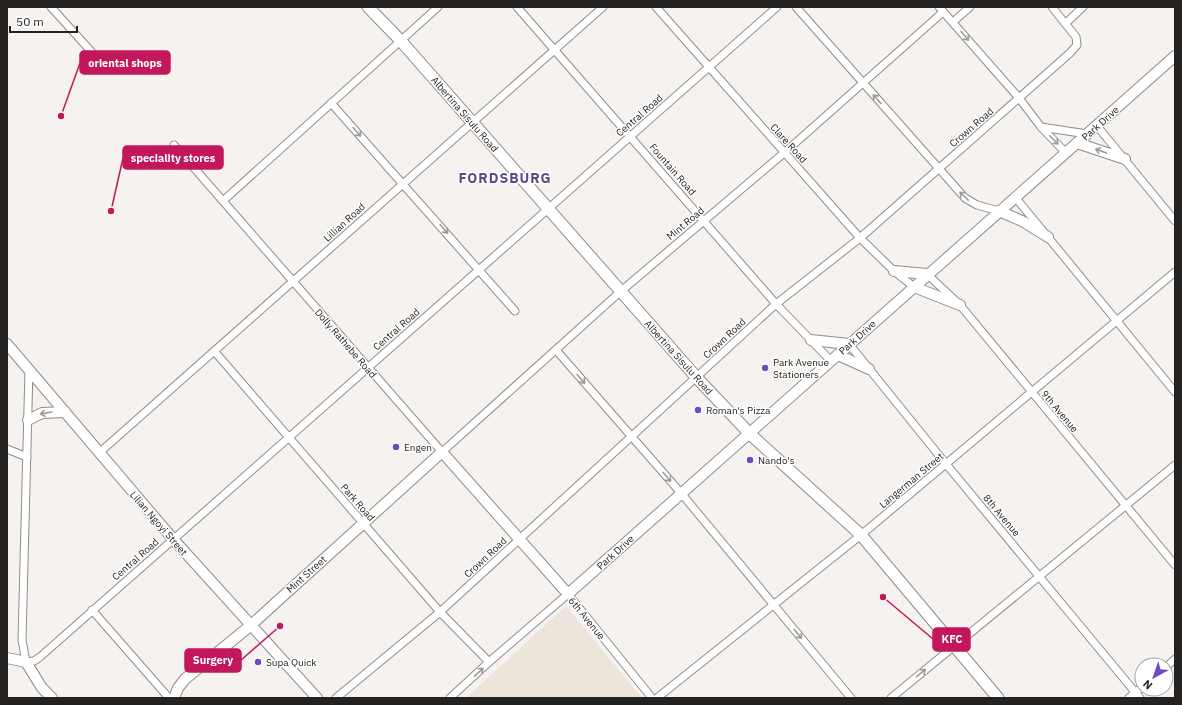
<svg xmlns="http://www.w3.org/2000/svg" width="1182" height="705" viewBox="0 0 1182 705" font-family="'IBM Plex Sans',sans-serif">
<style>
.built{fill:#ede4dc}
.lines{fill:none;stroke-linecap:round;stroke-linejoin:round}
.street-casing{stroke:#908d8a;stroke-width:9}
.secondary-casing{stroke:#908d8a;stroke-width:12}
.primary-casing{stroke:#908d8a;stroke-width:13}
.street{stroke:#fff;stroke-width:7}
.secondary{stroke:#fff;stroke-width:10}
.primary{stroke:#fff;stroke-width:11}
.oneway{stroke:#9c9c9b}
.poi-dot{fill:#7348c0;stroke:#fff;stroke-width:1.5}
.labels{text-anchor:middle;stroke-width:3;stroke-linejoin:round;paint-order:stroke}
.street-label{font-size:10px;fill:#232221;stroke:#fff}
.poi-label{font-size:10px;fill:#232221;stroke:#fff;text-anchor:start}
.district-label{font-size:14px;font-weight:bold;letter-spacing:1px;fill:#5d4b89;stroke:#fff}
.leader{fill:none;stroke:#c2185b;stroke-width:1.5}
.callout-dot{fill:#c2185b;stroke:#fff;stroke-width:1.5}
.callout{fill:#c2185b;stroke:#c2185b;stroke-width:1.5}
.callout-label{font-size:11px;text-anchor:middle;font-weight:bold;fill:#fff}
</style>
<rect width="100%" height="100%" fill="#f5f2ef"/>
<!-- built -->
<path class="built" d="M566,606L642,698H466Z"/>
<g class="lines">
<!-- street casing -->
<g class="street-casing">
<g id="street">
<path d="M51,7L97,58"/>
<path d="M517,7L776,304L831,361"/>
<path d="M656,7L860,238L894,271L914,287"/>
<path d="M796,7L965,198L977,205L999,211"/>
<path d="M939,7L1019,98L1041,127L1066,153"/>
<path d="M953,22L970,7"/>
<path d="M1066,23L1083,7"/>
<path d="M331,103L515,311"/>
<path d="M1097,126L1175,221"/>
<path d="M1041,127L1087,134"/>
<path d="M174,145L442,452L620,292L784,153L943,12"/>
<path d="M1015,197L1175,392"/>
<path d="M224,200L438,7"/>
<path d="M927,274L960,305L1175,565"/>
<path d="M849,344L946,464L1140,698"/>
<path d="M556,350L681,493L851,698"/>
<path d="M215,352L440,612L489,662"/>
<path d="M29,369L22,640L26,662L34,661L40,657L777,7"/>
<path d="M7,449L27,457"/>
<path d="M99,453L603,7"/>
<path d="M92,610L169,698"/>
<path d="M1166,667L1175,659"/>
<path d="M336,698L440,612L776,304L860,238L1070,53L1077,45L1076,37L1052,7"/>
<path d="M450,698L489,662L568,594L652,698"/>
<path d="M657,698L861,535L1175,272"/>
<path d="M891,698L1175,465"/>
<path d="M1129,698L1142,687"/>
</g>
</g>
<!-- secondary casing -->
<g class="secondary-casing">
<g id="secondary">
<path d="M1077,143L1125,159"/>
<path d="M999,211L1022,221L1048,237"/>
<path d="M894,271L927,274"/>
<path d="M914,287L960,305"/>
<path d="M811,340L849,344"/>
<path d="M7,344L173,539L317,698"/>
<path d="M838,355L869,369"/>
<path d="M28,420L42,413L65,412"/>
<path d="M7,658L26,662L42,688L52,698"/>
<path d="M174,698L178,688L185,679L250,626L442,452L568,594L1175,56"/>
</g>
</g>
<!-- primary casing -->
<g class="primary-casing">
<path id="primary" d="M368,7L400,40L697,378L750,434L861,535L998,698"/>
</g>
<!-- street -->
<use href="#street" class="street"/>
<!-- secondary -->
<use href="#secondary" class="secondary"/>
<!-- primary -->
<use href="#primary" class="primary"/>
</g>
<!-- one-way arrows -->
<defs><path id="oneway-shaft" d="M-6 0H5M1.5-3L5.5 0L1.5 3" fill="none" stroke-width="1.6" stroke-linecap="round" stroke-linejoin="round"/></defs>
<g class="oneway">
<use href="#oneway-shaft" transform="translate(965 36) rotate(49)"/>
<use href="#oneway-shaft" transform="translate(877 99) rotate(-132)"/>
<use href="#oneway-shaft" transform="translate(357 132) rotate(48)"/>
<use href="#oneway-shaft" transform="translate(1054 140) rotate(45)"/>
<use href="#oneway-shaft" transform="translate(1101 151) rotate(-161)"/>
<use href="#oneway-shaft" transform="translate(964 196) rotate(-136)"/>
<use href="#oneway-shaft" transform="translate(444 229) rotate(49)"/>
<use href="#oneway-shaft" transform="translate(581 379) rotate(49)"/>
<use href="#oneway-shaft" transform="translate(46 413) rotate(170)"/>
<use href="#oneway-shaft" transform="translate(667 477) rotate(49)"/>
<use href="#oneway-shaft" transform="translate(798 634) rotate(51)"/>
<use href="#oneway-shaft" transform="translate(479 672) rotate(-43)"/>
<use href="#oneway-shaft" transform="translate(921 673) rotate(-39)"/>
</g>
<!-- markers -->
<g class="poi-dot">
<circle cx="765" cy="368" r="4"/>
<circle cx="698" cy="410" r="4"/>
<circle cx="396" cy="447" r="4"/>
<circle cx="750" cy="460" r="4"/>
<circle cx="258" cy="662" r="4"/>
</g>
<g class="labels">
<!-- street labels -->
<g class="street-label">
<text transform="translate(465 114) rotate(49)" y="4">Albertina Sisulu Road</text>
<text transform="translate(639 115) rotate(-41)" y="4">Central Road</text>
<text transform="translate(1100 123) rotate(-42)" y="4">Park Drive</text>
<text transform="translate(971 127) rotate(-41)" y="4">Crown Road</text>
<text transform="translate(789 143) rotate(48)" y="4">Clare Road</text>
<text transform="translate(673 169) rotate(49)" y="4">Fountain Road</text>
<text transform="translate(344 222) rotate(-42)" y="4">Lillian Road</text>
<text transform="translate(685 223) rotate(-40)" y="4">Mint Road</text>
<text transform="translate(396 329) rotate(-41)" y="4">Central Road</text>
<text transform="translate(857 337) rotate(-42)" y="4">Park Drive</text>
<text transform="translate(724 338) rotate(-43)" y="4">Crown Road</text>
<text transform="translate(346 343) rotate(49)" y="4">Dolly Rathebe Road</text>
<text transform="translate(679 357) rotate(48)" y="4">Albertina Sisulu Road</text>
<text transform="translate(1060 411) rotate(50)" y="4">9th Avenue</text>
<text transform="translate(911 480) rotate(-40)" y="4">Langerman Street</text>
<text transform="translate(358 502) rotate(49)" y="4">Park Road</text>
<text transform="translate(1002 515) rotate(50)" y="4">8th Avenue</text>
<text transform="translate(159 523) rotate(49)" y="4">Lilian Ngoyi Street</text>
<text transform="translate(615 552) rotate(-42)" y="4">Park Drive</text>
<text transform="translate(485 557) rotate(-43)" y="4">Crown Road</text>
<text transform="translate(135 559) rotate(-41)" y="4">Central Road</text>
<text transform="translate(306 574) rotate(-42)" y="4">Mint Street</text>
<text transform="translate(587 618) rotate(51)" y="4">6th Avenue</text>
</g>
<!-- poi labels -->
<g class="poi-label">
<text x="773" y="366">Park Avenue<tspan x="773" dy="12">Stationers</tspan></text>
<text x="706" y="414">Roman's Pizza</text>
<text x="404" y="451">Engen</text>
<text x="758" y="464">Nando's</text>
<text x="266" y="666">Supa Quick</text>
</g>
<!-- district labels -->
<g class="district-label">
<text x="505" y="183">FORDSBURG</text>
</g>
</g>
<!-- callouts -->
<path class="leader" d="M61 116L80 63M111 211L123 158M883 597L933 639M280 626L241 660"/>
<g class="callout-dot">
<circle cx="61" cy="116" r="4"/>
<circle cx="111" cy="211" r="4"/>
<circle cx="883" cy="597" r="4"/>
<circle cx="280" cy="626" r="4"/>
</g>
<g class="callout">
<rect x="80" y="51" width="90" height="23" rx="4"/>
<rect x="123" y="146" width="100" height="23" rx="4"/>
<rect x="933" y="628" width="37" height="23" rx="4"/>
<rect x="185" y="649" width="56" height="23" rx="4"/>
</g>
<g class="callout-label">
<text x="125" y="67">oriental shops</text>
<text x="173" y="162">speciality stores</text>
<text x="952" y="643">KFC</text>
<text x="213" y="664">Surgery</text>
</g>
<!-- border -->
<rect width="1182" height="705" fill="none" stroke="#232221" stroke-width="16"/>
<!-- north arrow -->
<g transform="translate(1154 677) rotate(220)"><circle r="19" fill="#ffffff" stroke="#a7a7a6"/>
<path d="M0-3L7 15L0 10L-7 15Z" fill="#7348c0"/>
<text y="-6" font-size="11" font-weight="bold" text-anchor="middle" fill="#232221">N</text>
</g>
<!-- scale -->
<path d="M10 26v6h67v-6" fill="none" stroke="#232221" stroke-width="2"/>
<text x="16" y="26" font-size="12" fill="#232221" stroke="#ffffff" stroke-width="3" paint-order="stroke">50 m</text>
</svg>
